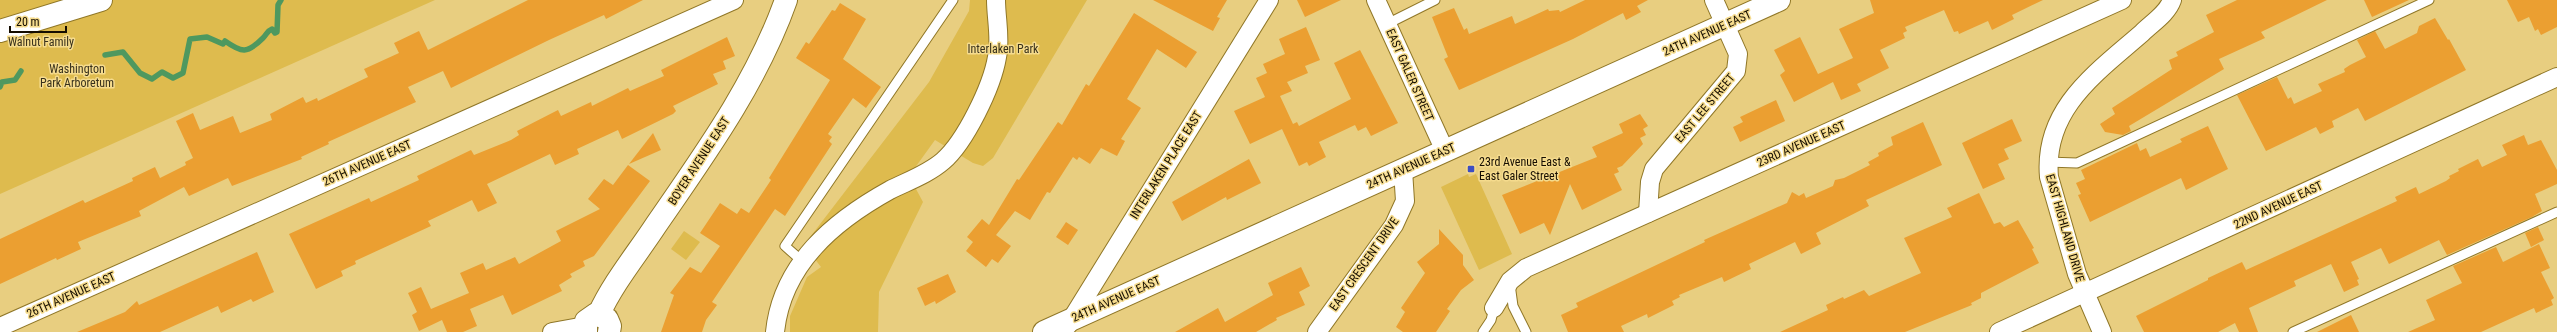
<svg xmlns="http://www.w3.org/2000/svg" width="2557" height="332" viewBox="0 0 2557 332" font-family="'Roboto Condensed',sans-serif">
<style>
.green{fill:#debb4e}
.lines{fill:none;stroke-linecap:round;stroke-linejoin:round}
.stream{stroke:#4e985f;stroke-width:5.5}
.building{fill:#eb9f31}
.lane-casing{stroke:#907727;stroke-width:11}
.street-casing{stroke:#907727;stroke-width:20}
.secondary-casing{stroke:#907727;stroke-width:24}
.primary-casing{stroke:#907727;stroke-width:24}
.lane{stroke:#fff;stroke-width:9}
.street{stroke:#fff;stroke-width:18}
.secondary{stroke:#fff;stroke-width:22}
.primary{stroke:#fff;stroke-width:22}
.poi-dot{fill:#3d4ec1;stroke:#f5db8d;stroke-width:1.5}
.labels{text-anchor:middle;stroke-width:3;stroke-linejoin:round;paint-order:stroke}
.street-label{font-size:12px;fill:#150d00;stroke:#f5db8d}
.park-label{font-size:12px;fill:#37301b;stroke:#f5db8d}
.poi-label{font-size:12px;fill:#150d00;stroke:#f5db8d;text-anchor:start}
</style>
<rect width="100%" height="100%" fill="#e8ce80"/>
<!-- green -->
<g class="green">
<path d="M0,0H435L0,194Z"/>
<path d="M970,0H1087L993,158L983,166L973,163L935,140L909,176L923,202L879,292L878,332H790V316L807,277L821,267L804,245L929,82L969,11Z"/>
<path d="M1468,174L1469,177L1476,174L1512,254L1479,270L1441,187Z"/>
<path d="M684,231L700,242L686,260L671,249Z"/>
</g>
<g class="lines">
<!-- stream -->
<g class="stream">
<path d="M105,55L123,52L140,73L152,79L162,72L173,78L183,73L190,39L207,37L223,44L225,41C242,53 247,54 263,38C267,34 267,31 272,29L275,33L277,32L278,5L281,0"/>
<path d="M0,87L2,82L15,80L21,71"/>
</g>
</g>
<!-- building -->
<g class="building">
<path d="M528,0H643L606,19L604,15L549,40L451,88L443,71L408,87L416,102L328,142L329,144L301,157L302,159L232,186L228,178L189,196L184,187L139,211L141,216L78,242L81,249L57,260L56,258L0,284V239L83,200L85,203L133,181L132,178L155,167L160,178L186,165L185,162L193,158L176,121L193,113L200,130L233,116L240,133L272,120L270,114L303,97L306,103L317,98L318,101L368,77L364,69L399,53L394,43L419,31L428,50Z"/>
<path d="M1153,0H1227L1217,17L1220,18L1213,31Z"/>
<path d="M1297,0H1341L1305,17Z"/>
<path d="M1585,0H1648L1637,6L1641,12L1626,20L1623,13L1573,39L1459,90L1444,59L1448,57L1432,17L1454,8L1464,30L1467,28L1469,34L1512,16L1515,24L1548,9L1549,11L1559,10L1560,12Z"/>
<path d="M1870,0H2043L2012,15L2014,19L1992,30L1988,21L1959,34L1958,31L1954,32L1944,10L1905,27L1907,31L1903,33L1905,38L1880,50L1889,68L1857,84L1861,91L1841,100L1833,82L1794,102L1780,75L1785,71L1774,50L1800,37L1818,74L1853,58L1839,29L1874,13Z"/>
<path d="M2237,0H2327L2261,32L2265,38L2219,59L2224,69L2129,126L2131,131L2123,135L2105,132L2100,124L2115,114L2112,108L2172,69L2169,60L2178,56L2176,52L2214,32L2206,15Z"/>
<path d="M2364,0H2409L2372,17Z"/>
<path d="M2507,0H2557V27L2541,35L2538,29L2535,31L2529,17L2518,22Z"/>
<path d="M840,3L866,19L843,59L881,87L866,108L853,98L828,134L832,137L829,141L832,144L785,216L775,209L712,302L717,305L706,320L702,332H661L674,295L670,293L690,267L701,273L720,246L700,233L720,203L737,214L741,208L749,213L771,180L769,178L830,80L796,58L806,42L809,44L832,10L835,11Z"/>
<path d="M1134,13L1197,52L1186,68L1157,49L1127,99L1141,108L1121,139L1125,141L1117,156L1101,148L1090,164L1079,157L1077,160L1073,157L1050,193L1047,192L1030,220L1015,211L996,235L1011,246L998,263L992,259L986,267L966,251L973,242L967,237L982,219L989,225L1017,179L1019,180L1058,122L1062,125L1086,84L1089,86Z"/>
<path d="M2435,18L2448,40L2449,39L2466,70L2365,121L2358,108L2332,121L2334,127L2320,134L2316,127L2266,151L2237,95L2277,77L2288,99L2291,97L2294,104L2322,91L2318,84L2345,72L2344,69L2350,65L2366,57L2357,40L2375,31L2385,49L2417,33L2419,26Z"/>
<path d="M1306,27L1320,60L1305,66L1308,73L1287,82L1292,91L1280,96L1293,124L1297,122L1299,126L1351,99L1334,63L1360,50L1398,123L1371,136L1366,127L1358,131L1355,125L1319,142L1326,157L1309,166L1307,162L1299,166L1282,129L1250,144L1234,111L1265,97L1256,78L1267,73L1263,64L1285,54L1279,39Z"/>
<path d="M727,37L735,56L723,61L726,69L713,74L718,84L673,106L676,111L673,114L622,139L618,130L577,149L579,154L555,165L550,154L487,184L497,203L478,212L472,200L466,203L428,221L431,226L355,261L356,264L341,271L343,276L316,289L289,234L369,198L371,202L419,180L417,176L471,150L474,155L511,140L519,135L517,131L558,110L561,116L591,102L592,106L628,88L630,91L664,76L661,70Z"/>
<path d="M1776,100L1785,121L1740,142L1733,127L1743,122L1740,117Z"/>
<path d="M1640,114L1648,126L1643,129L1646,135L1640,138L1643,144L1622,166L1617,168L1619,172L1614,174L1622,190L1582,210L1570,184L1550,235L1544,223L1520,234L1502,195L1597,157L1592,147L1623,133L1619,124Z"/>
<path d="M2012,119L2022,141L2004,149L2009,159L1998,164L2005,179L1983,189L1962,143Z"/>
<path d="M1923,122L1942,165L1866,200L1869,206L1816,233L1821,244L1801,254L1795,242L1749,264L1751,269L1724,282L1722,277L1679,295L1680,297L1672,301L1674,305L1648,318L1647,314L1621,326L1624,332H1568L1561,315L1578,307L1576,303L1705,242L1704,240L1787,203L1792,192L1799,196L1804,193L1806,198L1833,186L1835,180L1844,178L1870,165L1868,162L1879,156L1878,153L1893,145L1891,137Z"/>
<path d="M2208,126L2228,169L2186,190L2181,178L2090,222L2078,195L2081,194L2076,183L2085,179L2081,170L2137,143L2140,151L2146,148L2150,157L2182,142L2180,139Z"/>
<path d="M653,133L661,150L629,164Z"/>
<path d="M2524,135L2528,145L2541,140L2557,170V184L2535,194L2542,211L2532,217L2447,255L2439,240L2389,264L2381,248L2351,262L2359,279L2357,280L2359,285L2344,292L2331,264L2294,281L2296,286L2249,308L2258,332H2239L2235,323L2218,332H2144L2136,316L2208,280V278L2242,262L2246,270L2397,201L2395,197L2416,187L2419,194L2446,181L2450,178L2449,176L2459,171L2458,169L2478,159L2482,167L2507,155L2502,145Z"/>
<path d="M1249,159L1261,183L1227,200L1226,197L1182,221L1172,202Z"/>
<path d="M628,165L650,181L594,256L583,261L585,266L570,274L572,277L559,285L562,291L512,315L503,295L470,309L477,326L463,332H447L442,320L419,331L412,315L417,312L408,293L421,287L431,309L469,293L460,273L483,263L486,270L515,257L519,264L561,241L556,231L600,209L588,199L604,179L613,185Z"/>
<path d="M1979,193L1994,224L2000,222L2004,227L2018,220L2034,248L2032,249L2039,263L1981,293V298L1971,303L1972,305L1905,332H1780L1828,310L1826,305L1843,297L1844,299L1864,290L1869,296L1921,273L1904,238L1952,217L1947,208Z"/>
<path d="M1066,222L1078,230L1068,245L1056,237Z"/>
<path d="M2538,227L2544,240L2531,247L2525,233Z"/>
<path d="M1439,229L1463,255V265L1474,280L1461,290L1447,309L1450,311L1436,332H1403L1396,327L1405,312L1401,308L1425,273L1417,262L1439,244Z"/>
<path d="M2539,244L2550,268L2541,272L2554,298L2551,300L2553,305L2536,313L2534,308L2481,332H2408L2435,320L2426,300L2462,283L2453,266L2496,247L2503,262Z"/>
<path d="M257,252L274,292L253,302L251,299L221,313L218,306L160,332H77L125,312L137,301L139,305Z"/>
<path d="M1301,267L1310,286L1299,292L1305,305L1276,318L1277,320L1256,332H1175L1218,308L1225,322L1273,295L1268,283Z"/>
<path d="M948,274L956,292L936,304L935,301L925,306L917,288Z"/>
<path d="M2351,315L2359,332H2317Z"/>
</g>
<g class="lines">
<!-- lane casing -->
<g class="lane-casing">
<g id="lane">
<path d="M1387,24L1435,0"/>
<path d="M2047,162L2077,163L2429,0"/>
<path d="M802,261L785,246L953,0"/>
<path d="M1510,284L1513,306L1526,332"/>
<path d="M1483,332L1491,320L1494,308"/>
<path d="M2293,332L2557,212"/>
</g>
</g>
<!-- street casing -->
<g class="street-casing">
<g id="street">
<path d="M1376,0L1445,151"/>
<path d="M1648,213L1650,182L1654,169L1736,71L1738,54L1714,0"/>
<path d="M1494,308L1510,281L1526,268L2122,0"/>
<path d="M1068,325L1269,0"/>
<path d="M0,327L734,0"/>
<path d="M552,332L585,326"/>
<path d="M775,332C782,264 834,221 890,190C908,181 928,174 943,161C965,142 992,87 997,57C1001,39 996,18 996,0"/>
<path d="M1317,332L1394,225L1405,201L1403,170"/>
<path d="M1999,332L2557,77"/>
<path d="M2102,332L2077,274L2049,177C2043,109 2096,73 2142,33C2152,23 2167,14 2172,0"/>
</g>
</g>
<!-- secondary casing -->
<g class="secondary-casing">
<g id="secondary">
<path d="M0,31L101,0"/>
<path d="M599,314C613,283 637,254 656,225C705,154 757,82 786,0"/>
<path d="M586,332V321L596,314L607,319L610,326L609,332"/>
</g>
</g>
<!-- primary casing -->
<g class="primary-casing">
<path id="primary" d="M1044,332L1779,0"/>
</g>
<!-- lane -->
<use href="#lane" class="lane"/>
<!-- street -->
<use href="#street" class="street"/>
<!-- secondary -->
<use href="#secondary" class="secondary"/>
<!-- primary -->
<use href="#primary" class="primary"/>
</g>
<!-- markers -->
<rect class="poi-dot" x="1467" y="165" width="8" height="8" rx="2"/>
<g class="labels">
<!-- street labels -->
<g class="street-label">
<text transform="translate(1707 33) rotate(-24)" y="4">24TH AVENUE EAST</text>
<text transform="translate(1410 75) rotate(66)" y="4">EAST GALER STREET</text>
<text transform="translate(1705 108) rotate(-50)" y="4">EAST LEE STREET</text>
<text transform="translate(1801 144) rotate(-24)" y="4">23RD AVENUE EAST</text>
<text transform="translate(699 161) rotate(-57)" y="4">BOYER AVENUE EAST</text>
<text transform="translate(367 163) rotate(-24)" y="4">26TH AVENUE EAST</text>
<text transform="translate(1166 165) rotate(-58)" y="4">INTERLAKEN PLACE EAST</text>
<text transform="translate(1411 166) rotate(-24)" y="4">24TH AVENUE EAST</text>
<text transform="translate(2278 205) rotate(-25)" y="4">22ND AVENUE EAST</text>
<text transform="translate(2065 228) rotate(74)" y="4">EAST HIGHLAND DRIVE</text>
<text transform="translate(1364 264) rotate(-55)" y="4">EAST CRESCENT DRIVE</text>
<text transform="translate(71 295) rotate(-24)" y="4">26TH AVENUE EAST</text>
<text transform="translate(1116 299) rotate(-24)" y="4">24TH AVENUE EAST</text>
</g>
<!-- park labels -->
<g class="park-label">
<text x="41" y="46">Walnut Family</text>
<text x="1003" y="53">Interlaken Park</text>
<text x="77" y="73">Washington<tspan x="77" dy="14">Park Arboretum</tspan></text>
</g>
<!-- poi labels -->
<g class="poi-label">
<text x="1479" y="166">23rd Avenue East &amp;<tspan x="1479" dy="14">East Galer Street</tspan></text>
</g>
</g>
<!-- scale -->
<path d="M10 26v6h56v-6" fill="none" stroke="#150d00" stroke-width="2"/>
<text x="16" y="26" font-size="12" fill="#150d00" stroke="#f5db8d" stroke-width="3" paint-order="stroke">20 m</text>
</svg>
